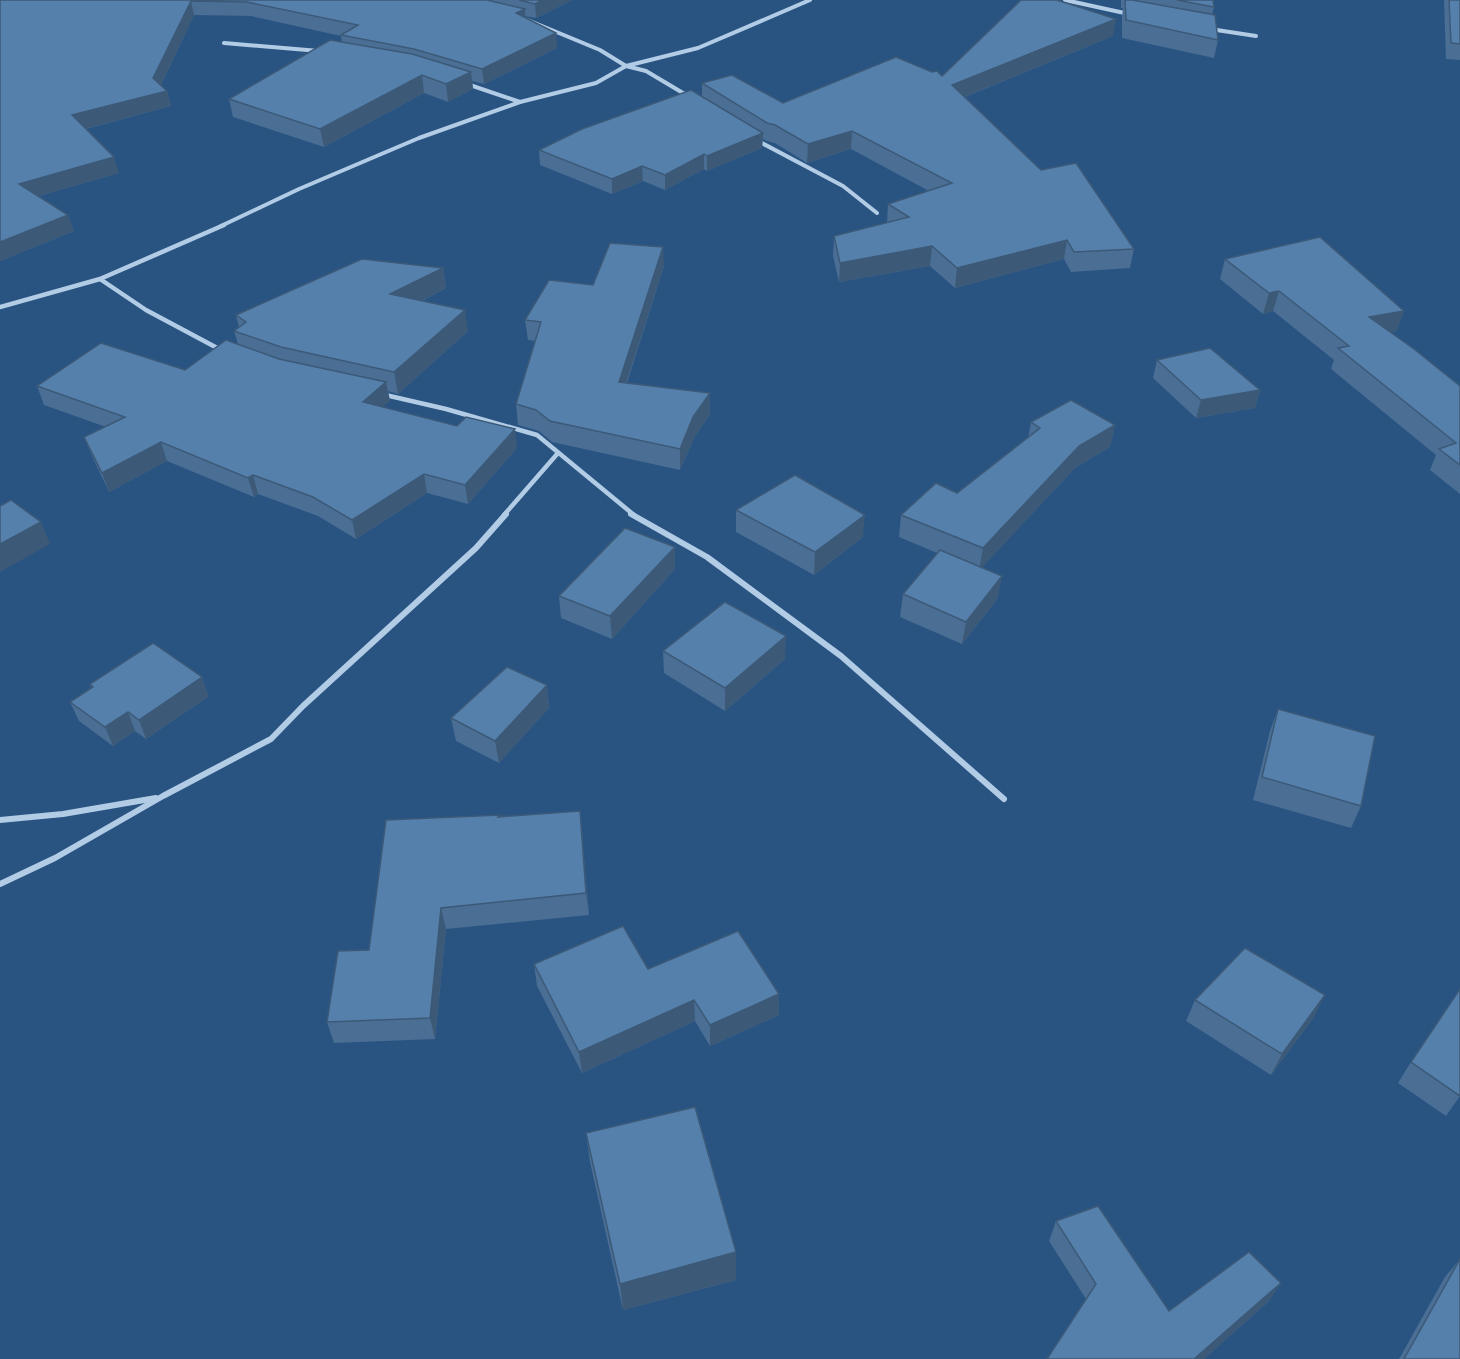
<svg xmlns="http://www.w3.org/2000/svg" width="1460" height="1359" viewBox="0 0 1460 1359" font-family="'Sofia Sans Condensed',sans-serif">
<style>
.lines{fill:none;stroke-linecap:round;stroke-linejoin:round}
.minor-far2{stroke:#b2cce6;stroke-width:4}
.minor-far1{stroke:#b2cce6;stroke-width:4.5}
.minor{stroke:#b2cce6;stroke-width:6}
.wall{fill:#4a6e94}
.shaded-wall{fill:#3c5a78}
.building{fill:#5680ac;stroke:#3c5a78;stroke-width:1.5}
</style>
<rect width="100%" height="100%" fill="#295482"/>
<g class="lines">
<!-- minor-far2 -->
<g class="minor-far2">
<path d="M1065,0L1129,14"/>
<path d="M525,19L600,50L626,66L646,71L688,96"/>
<path d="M1210,29L1256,36"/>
<path d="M224,43L319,51"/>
<path d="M467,84L520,102"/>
<path d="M758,141L843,186L877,213"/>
<path d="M221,226L299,189L419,138L520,102L596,83L626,66L698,48L810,0"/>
</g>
<!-- minor-far1 -->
<g class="minor-far1">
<path d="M100,279L146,310L221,350"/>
<path d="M0,307L100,279L224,225"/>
<path d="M381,394L446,409L537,435L634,515"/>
<path d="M504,515L558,453"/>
</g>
<!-- minor -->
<g class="minor">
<path d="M631,514L707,557L841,656L1004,799"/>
<path d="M0,820L63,814L156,798"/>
<path d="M0,884L55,858L163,796L271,739L303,706L476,548L506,514"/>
</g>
</g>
<!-- wall -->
<g class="wall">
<path d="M0,0H572L536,18L525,16V18L557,48L484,84L472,81L473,89L448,102L424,93L324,147L233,117L229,99L342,42L341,36L251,16L194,15L161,85L167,91L171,106L86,129L119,173L39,196L68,215L74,231L0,261Z"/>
<path d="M1121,0H1213L1214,7L1212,15L1218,40L1214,58L1122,38V17L1123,8H1121Z"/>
<path d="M1444,0H1460V60L1446,59Z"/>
<path d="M1113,36L965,97L1041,170L1134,249L1130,268L1071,272L1064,259L955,288L930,266L839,282L833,256L834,236L887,223L888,204L929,191L851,149L807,163L775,143L767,141L763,139L762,148L707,171L704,169L665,190L643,181L612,194L540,165L539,150L702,96V83L783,103L942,76Z"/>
<path d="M1225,259L1397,331L1390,332L1460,386V494L1430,470L1436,455L1331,369L1334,360L1273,311L1263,314L1220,279Z"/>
<path d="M664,266L627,383L710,414L694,438L680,470L552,442L539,431L518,425L516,404L535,341L528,340L525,320L593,285Z"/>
<path d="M443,268L446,288L422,301L468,331L398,394L388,391L390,401L382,407L517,448L468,504L427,493L356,539L318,516L258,494L254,497L167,461L109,492L92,456L84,437L106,427L44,405L37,386L185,370L238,344L234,331L239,327L236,315Z"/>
<path d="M1157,360L1260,390L1255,408L1196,418L1153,378Z"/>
<path d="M1031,422L1115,425L1110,447L1075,468L982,567L998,598L962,644L900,617L903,594L937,553L899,537L901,515L957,493L1028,438Z"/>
<path d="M736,510L863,537L814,575L736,532Z"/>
<path d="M675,547V569L612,639L561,618L559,596Z"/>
<path d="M663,651L785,659L725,711L664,673Z"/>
<path d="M90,684L209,696L146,739L135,731L113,746L79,721L70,702L91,688Z"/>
<path d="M547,685L549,708L499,763L456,741L451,718Z"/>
<path d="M1278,709L1361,806L1351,828L1253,800L1270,731Z"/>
<path d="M580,811L589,915L446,929L435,1039L334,1043L327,1022L369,950L501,815V817Z"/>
<path d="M534,964L648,969L779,1015L710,1046L695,1021L582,1073L537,986Z"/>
<path d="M1195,1000L1314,1017L1271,1075L1186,1021Z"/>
<path d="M1411,1062L1460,1096L1446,1116L1398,1083Z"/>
<path d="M586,1133L736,1252V1280L623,1310L590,1162Z"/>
<path d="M1056,1221L1169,1311L1269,1301L1204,1359L1086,1299L1049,1241Z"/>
<path d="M1460,1259V1359H1399L1445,1277Z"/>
</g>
<!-- shaded-wall -->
<g class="shaded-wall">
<path d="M542,0H572L536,18L535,4Z"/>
<path d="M191,1L194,15L157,93L153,78Z"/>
<path d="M525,9L526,24L516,13Z"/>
<path d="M1116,19L1113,36L950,103L952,85Z"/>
<path d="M556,33L557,48L484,84L482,69Z"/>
<path d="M471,72L473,89L448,102L446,84Z"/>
<path d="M422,75L424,93L324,147L320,129Z"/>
<path d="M167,91L171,106L77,131L72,115Z"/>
<path d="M852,131L851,149L807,163L808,144Z"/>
<path d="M763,133L762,148L707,171V156Z"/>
<path d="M704,154V169L665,190V175Z"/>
<path d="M114,157L119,173L25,200L19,184Z"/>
<path d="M642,166L643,181L612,194V179Z"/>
<path d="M68,215L74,231L0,261V242Z"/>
<path d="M1067,240L1064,259L955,288L957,268Z"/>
<path d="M932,246L930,266L839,282L840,263Z"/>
<path d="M663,247L664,266L620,402L619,382Z"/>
<path d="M443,268L446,288L394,315L390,294Z"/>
<path d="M1279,291L1273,311L1263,314L1269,293Z"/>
<path d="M465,310L468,331L398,394L394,372Z"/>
<path d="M1404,311L1397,331L1362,337L1369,317Z"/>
<path d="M386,382L390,401L367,421L363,402Z"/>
<path d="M1260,390L1255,408L1196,418L1201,400Z"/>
<path d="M710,393V414L694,438L680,470V449L693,417Z"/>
<path d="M1115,425L1110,447L1075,468L979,571L983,548L1079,446Z"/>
<path d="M515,429L517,448L468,504L465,485Z"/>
<path d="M161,442L167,461L109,492L102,473Z"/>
<path d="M424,474L427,493L356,539L352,520Z"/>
<path d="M253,475L258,494L254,497L248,478Z"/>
<path d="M865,515L863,537L814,575L815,552Z"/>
<path d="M41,522L50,544L0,572V544Z"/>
<path d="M675,547V569L612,639L610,616Z"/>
<path d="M1002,576L998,598L962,644L966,622Z"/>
<path d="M786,636L785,659L725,711V688Z"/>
<path d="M202,677L209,696L146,739L139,720Z"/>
<path d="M547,685L549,708L499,763L495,741Z"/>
<path d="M128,712L135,731L113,746L105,727Z"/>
<path d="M580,811L582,833L589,915L586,893Z"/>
<path d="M441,908L446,929L435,1039L430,1018Z"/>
<path d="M779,994V1015L710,1046V1025Z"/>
<path d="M1325,995L1314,1017L1271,1075L1282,1054Z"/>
<path d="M694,1000L695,1021L582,1073L579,1052Z"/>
<path d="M736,1252V1280L623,1310L620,1284Z"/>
<path d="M1281,1283L1269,1301L1204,1359H1194Z"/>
</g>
<!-- building -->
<g class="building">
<path d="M0,0H487L525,9L516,13L556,33L482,69L414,49L341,35L358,25L247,2L191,1L153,78L167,91L72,115L114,157L19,184L68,215L0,242Z"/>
<path d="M519,0H542L535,4Z"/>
<path d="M1021,0H1057L1116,19L952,85L1041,170L1076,163L1134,249L1074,252L1067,240L957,268L932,246L840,263L834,236L909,217L888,204L952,183L852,131L808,144L775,125L767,123L702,83L732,75L783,103L896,57L932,72L937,71L942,76Z"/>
<path d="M1125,0H1132L1215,15L1218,40L1126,20Z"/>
<path d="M1177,0H1213L1214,7Z"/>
<path d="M1449,0H1460V44L1451,43Z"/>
<path d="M330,40L412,54L471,72L446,84L422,75L320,129L229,99Z"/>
<path d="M691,90L763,133L707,156L704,154L665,175L642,166L612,179L539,150L582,129Z"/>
<path d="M1320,237L1404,311L1369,317L1414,349L1460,386V465L1439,449L1456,443L1338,348L1349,346L1279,291L1269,293L1225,259Z"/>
<path d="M610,243L663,247L619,382L710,393L693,417L680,449L550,421L536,410L516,404L541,322L525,320L549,280L593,285Z"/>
<path d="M362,259L443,268L390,294L465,310L394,372L281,347L234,331L246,322L236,315Z"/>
<path d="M226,340L279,359L386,382L363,402L457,426L466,417L515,429L465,485L424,474L352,520L313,497L253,475L248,478L161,442L102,473L84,437L125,417L37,386L101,343L185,370Z"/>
<path d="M1210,348L1260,390L1201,400L1157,360Z"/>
<path d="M1071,400L1115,425L1079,446L983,548L901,515L936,483L957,493L1040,428L1031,422Z"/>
<path d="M795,475L865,515L815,552L736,510Z"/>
<path d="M11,500L41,522L0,544V506Z"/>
<path d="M625,528L675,547L610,616L559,596Z"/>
<path d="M940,550L1002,576L966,622L903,594Z"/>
<path d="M725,602L786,636L725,688L663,651Z"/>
<path d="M153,643L202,677L139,720L128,712L105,727L70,702L93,687L90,684Z"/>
<path d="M507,667L547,685L495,741L451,718Z"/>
<path d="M1278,709L1375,736L1361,806L1262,777Z"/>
<path d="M580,811L586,893L441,908L430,1018L327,1022L338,951L369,950L386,820L501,815L498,817Z"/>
<path d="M623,926L648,969L738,931L779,994L710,1025L694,1000L579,1052L534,964Z"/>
<path d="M1245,948L1325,995L1282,1054L1195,1000Z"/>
<path d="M1460,989V1096L1411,1062Z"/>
<path d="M695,1107L736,1252L620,1284L586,1133Z"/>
<path d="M1098,1206L1169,1311L1249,1252L1281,1283L1194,1359H1047L1096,1284L1056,1221Z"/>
<path d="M1460,1259V1359H1404Z"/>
</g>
</svg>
